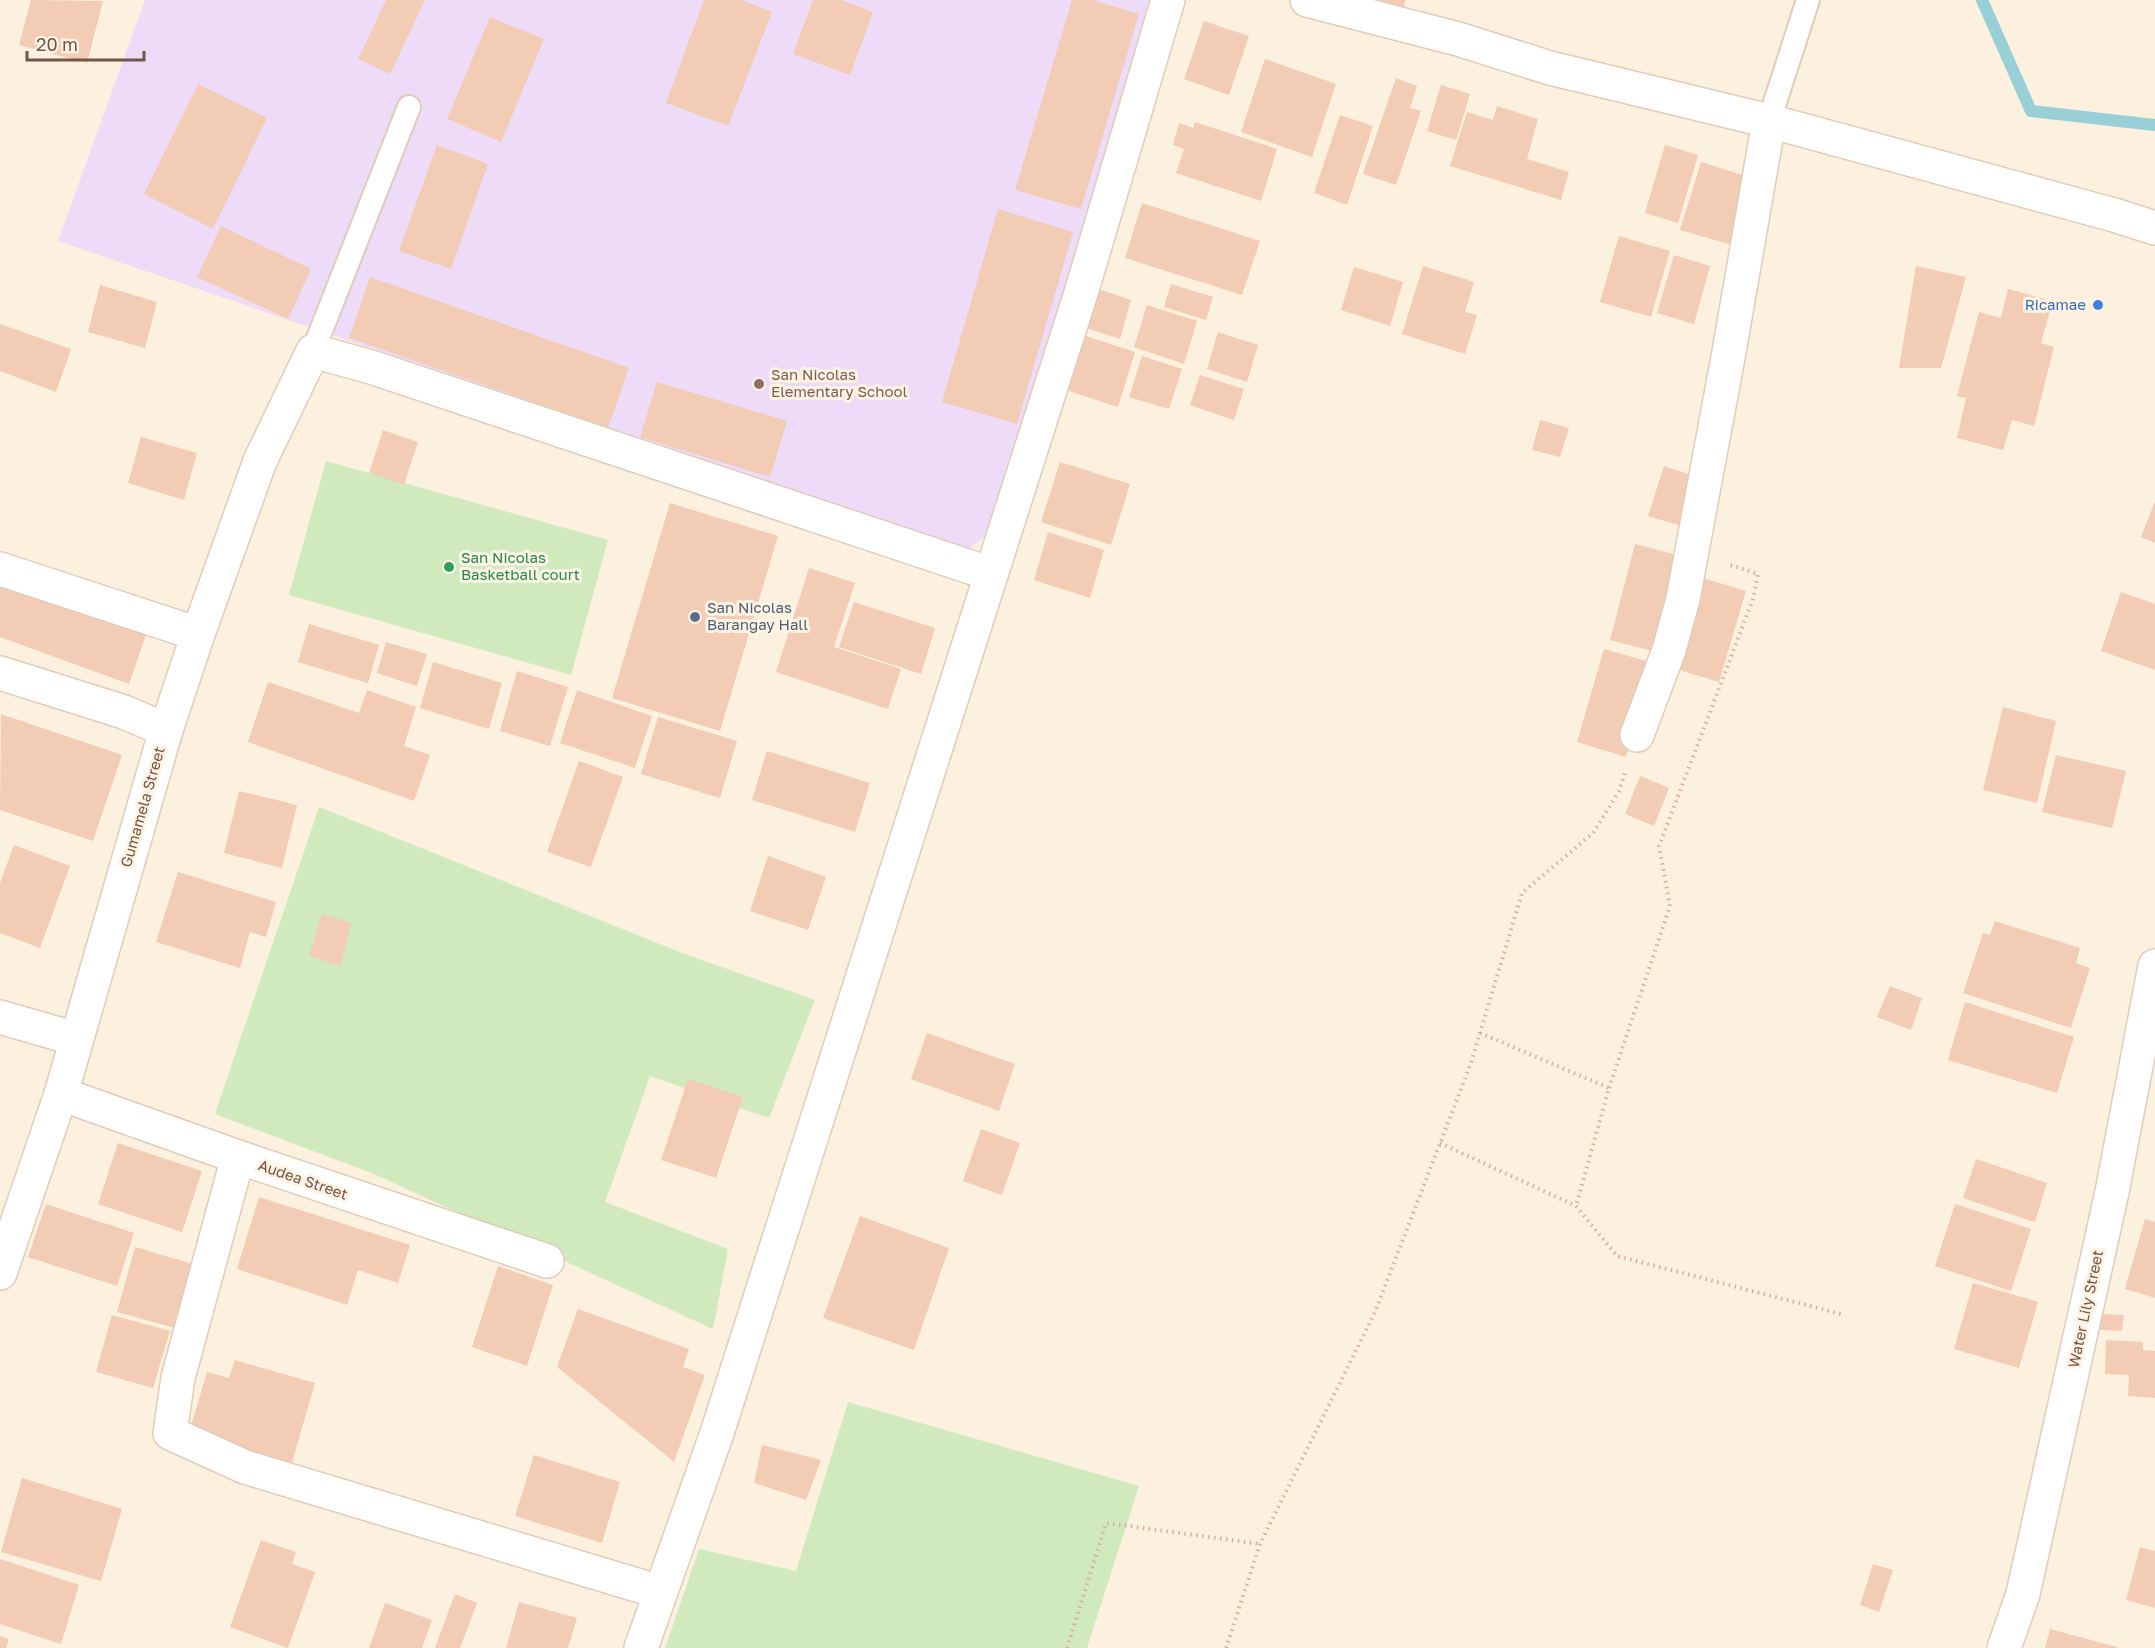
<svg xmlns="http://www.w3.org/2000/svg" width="2155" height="1648" viewBox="0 0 2155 1648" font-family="'Golos Text',sans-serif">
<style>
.education{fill:#eddbf8}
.green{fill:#d0e9bd}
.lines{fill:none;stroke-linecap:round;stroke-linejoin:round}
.stream{stroke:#99cfd7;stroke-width:12}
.building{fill:#f2ccb5}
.service-casing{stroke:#e0ccba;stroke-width:26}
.minor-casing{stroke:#e0ccba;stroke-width:36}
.path{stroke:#d6b099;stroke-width:4;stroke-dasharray:1.5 4.5;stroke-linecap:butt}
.service{stroke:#fff;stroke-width:22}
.minor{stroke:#fff;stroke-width:33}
.shop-dot{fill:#3f7fe0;stroke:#fff4e4;stroke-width:2}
.education-dot{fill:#8d6e63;stroke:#fff4e4;stroke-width:2}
.leisure-dot{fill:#2e9e5b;stroke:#fff4e4;stroke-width:2}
.service-dot{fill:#5c6f8a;stroke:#fff4e4;stroke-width:2}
.labels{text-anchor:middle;stroke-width:6;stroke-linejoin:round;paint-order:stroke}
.shop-label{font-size:15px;fill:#366cbe;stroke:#fff4e4;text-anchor:end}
.education-label{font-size:15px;fill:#785e54;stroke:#fff4e4;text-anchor:start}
.leisure-label{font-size:15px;fill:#27864d;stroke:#fff4e4;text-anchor:start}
.service-label{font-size:15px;fill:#4e5e75;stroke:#fff4e4;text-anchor:start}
.street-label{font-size:15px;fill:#725546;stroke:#fff4e4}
</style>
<rect width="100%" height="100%" fill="#fcf0de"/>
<!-- education -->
<path class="education" d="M145,0H1164L996,527L966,552L58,241Z"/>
<!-- green -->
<g class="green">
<path d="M326,461L608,540L571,675L289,595Z"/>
<path d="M319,807L682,953L815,1000L769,1118L650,1076L605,1202L728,1249L713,1329L374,1174L215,1114Z"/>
<path d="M848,1402L1139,1486L1087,1648H665L699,1549L796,1571Z"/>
</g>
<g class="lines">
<!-- stream -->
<path class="stream" d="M1982,0L2031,111L2155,125"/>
</g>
<!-- building -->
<g class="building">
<path d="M31,0L103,1L87,63L19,45Z"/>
<path d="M386,0H425L390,74L358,59Z"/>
<path d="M704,0H742L772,12L728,126L666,103Z"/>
<path d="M813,0H841L873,12L850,75L793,54Z"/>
<path d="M1072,0H1092L1139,14L1081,209L1015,190Z"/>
<path d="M1370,0H1406L1401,13Z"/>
<path d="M490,17L544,39L501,142L447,119Z"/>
<path d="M1204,21L1249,36L1229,95L1184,79Z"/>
<path d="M1265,59L1336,84L1312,157L1241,132Z"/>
<path d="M1396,78L1417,86L1410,108L1421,111L1396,185L1363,174Z"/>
<path d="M198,84L267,118L213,229L144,194Z"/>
<path d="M1441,85L1470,94L1456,140L1427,131Z"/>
<path d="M1497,106L1538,119L1527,159L1569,172L1561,200L1450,166L1467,112L1493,120Z"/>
<path d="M1340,115L1373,126L1347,205L1314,193Z"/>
<path d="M1195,122L1277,149L1261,201L1176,173L1184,149L1173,145L1179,123L1193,128Z"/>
<path d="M437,145L488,164L451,269L399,251Z"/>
<path d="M1665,145L1698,155L1678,223L1645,213Z"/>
<path d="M1701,162L1752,178L1732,245L1680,230Z"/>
<path d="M1142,203L1260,241L1242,295L1125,258Z"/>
<path d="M998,209L1073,232L1017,424L942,402Z"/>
<path d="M221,226L311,269L288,319L197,277Z"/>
<path d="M1619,236L1670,251L1651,317L1600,302Z"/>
<path d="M1674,255L1710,266L1694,324L1657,313Z"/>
<path d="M1423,266L1474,282L1465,312L1477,315L1465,354L1402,334Z"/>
<path d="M1916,266L1966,277L1941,368H1899Z"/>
<path d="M1354,267L1403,282L1390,326L1341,310Z"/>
<path d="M370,277L629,368L608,428L349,338Z"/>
<path d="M1171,284L1213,297L1206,320L1164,307Z"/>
<path d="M100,285L157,302L145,348L88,332Z"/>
<path d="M1098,289L1131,300L1120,339L1086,328Z"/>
<path d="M2008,289L2053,301L2041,343L2054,347L2034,426L2012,420L2003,450L1957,438L1966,398L1957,396L1979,312L2001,318Z"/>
<path d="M1147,305L1197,321L1184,364L1134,347Z"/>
<path d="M0,324L71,349L56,392L0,371Z"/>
<path d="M1218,332L1258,345L1247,382L1207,369Z"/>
<path d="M1083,335L1135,352L1118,407L1066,390Z"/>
<path d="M1142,356L1182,369L1169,409L1129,397Z"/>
<path d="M1200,375L1244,389L1234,420L1190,405Z"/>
<path d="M657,382L787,421L770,477L640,437Z"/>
<path d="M1540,420L1569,428L1560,457L1532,450Z"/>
<path d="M383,430L418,442L404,485L369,473Z"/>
<path d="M141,437L197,453L184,500L128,483Z"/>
<path d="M1060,462L1130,484L1111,545L1041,522Z"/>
<path d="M1664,466L1700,478L1685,527L1648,516Z"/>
<path d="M2155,501V543L2141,537Z"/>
<path d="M670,503L778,536L720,731L612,698Z"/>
<path d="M1048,532L1104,550L1090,598L1034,580Z"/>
<path d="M1635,544L1689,558L1664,654L1610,640Z"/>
<path d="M809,568L855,583L834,647L901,669L888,709L776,672Z"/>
<path d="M0,576L148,629L129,684L0,637Z"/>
<path d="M1696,576L1746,591L1719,682L1669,667Z"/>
<path d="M2121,592L2155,604V670L2101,651Z"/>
<path d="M854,602L935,628L921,674L839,647Z"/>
<path d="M309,624L379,645L368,683L298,662Z"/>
<path d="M386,642L427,654L417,686L377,673Z"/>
<path d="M1604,649L1653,663L1626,757L1577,742Z"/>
<path d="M433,662L502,683L489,729L420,708Z"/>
<path d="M517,671L568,687L550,746L500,731Z"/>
<path d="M268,682L359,713L367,690L416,707L404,746L430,755L414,801L248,742Z"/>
<path d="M577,690L652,716L635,768L560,743Z"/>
<path d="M2003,707L2056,721L2037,803L1983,790Z"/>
<path d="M1,714L122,755L93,841L0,810Z"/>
<path d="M658,717L737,741L720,798L641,774Z"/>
<path d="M767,751L870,783L855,832L752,800Z"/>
<path d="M2056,755L2126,771L2112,828L2042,812Z"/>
<path d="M579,761L623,777L591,867L547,852Z"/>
<path d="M1640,776L1669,788L1654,826L1625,814Z"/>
<path d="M239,791L297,805L282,868L224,853Z"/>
<path d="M14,845L70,866L40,948L0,933V883Z"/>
<path d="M768,856L826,877L808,930L750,911Z"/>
<path d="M178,872L276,902L266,937L250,932L240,968L156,942Z"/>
<path d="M322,914L352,923L340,966L309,956Z"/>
<path d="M1995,921L2080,948L2076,963L2090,968L2071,1028L1963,993L1983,933L1990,935Z"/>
<path d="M1890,986L1922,998L1911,1030L1877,1017Z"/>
<path d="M1965,1002L2074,1037L2057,1093L1948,1060Z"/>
<path d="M927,1033L1015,1064L999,1111L911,1079Z"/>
<path d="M688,1079L743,1097L716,1178L661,1160Z"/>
<path d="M981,1129L1020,1143L1002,1195L963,1181Z"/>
<path d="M118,1143L202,1171L182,1232L98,1204Z"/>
<path d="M1976,1159L2047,1183L2035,1222L1963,1198Z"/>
<path d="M259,1197L410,1245L398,1283L358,1270L347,1305L237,1269Z"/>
<path d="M46,1204L134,1233L117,1286L28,1257Z"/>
<path d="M1955,1204L2031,1229L2011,1291L1935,1266Z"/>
<path d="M860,1216L949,1248L914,1350L823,1318Z"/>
<path d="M2145,1219L2155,1222V1298L2125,1289Z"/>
<path d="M135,1247L193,1264L175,1328L117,1312Z"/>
<path d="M498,1266L553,1285L527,1366L472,1347Z"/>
<path d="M1973,1283L2038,1302L2019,1368L1954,1349Z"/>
<path d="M578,1309L689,1349L683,1367L705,1375L674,1462L557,1367Z"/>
<path d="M2086,1313L2124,1315L2122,1331L2085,1329Z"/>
<path d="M112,1315L170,1331L153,1388L96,1372Z"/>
<path d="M2106,1340L2143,1342V1350L2155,1351V1398L2128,1396L2129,1375L2105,1374Z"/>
<path d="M235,1360L315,1383L291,1466L188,1436L207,1372L229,1378Z"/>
<path d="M762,1445L821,1460L806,1500L754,1483Z"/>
<path d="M534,1455L620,1482L602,1543L515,1516Z"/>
<path d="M22,1478L122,1509L101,1581L1,1552Z"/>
<path d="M261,1540L296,1552L292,1564L315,1572L288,1648L230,1627Z"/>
<path d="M2140,1547L2155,1551V1608L2126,1600Z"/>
<path d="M0,1559L79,1585L61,1644L0,1624Z"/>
<path d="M1873,1564L1893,1570L1879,1612L1860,1605Z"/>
<path d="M455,1594L477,1603L460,1648H435Z"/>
<path d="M519,1602L577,1618L568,1648H506Z"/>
<path d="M385,1603L432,1620L422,1648H369Z"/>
<path d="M2050,1629L2117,1647V1648H2045Z"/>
<path d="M0,1636L9,1639L6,1648H0Z"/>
</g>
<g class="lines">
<!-- service casing -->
<g class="service-casing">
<g id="service">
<path d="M1769,121L1808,0"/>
<path d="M313,351L409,107"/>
</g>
</g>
<!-- minor casing -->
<g class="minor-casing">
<g id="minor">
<path d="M1307,0L1458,39L1550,68L1769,121L2114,215L2155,228"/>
<path d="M0,569L198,634"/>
<path d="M0,673L124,712L166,730"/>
<path d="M1637,735L1669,650L1683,599L1729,352L1769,121"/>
<path d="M0,1017L76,1039"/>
<path d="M61,1094L238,1157L547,1261"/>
<path d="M238,1157L178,1378L170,1433L245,1467L660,1592"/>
<path d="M0,1273L61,1094L166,730L198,634L260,461L313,351L371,367L991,574"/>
<path d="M641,1648L717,1433L1081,293L1168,0"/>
<path d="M2004,1648L2023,1594L2112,1192L2155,966"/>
</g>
</g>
<!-- path -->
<g class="path">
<path d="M1480,1033L1609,1088L1576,1206"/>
<path d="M1609,1088L1670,906L1659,846L1753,599L1758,574L1727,564"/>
<path d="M1440,1143L1576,1206L1617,1256L1841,1314"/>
<path d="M1067,1648L1106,1523L1260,1544"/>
<path d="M1226,1648L1260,1544L1375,1312L1471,1063L1522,893L1593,833L1619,791L1626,770"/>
</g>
<!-- service -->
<use href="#service" class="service"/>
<!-- minor -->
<use href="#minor" class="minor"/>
</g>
<!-- markers -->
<circle class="shop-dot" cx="2098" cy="305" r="6"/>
<circle class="education-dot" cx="759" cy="384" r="6"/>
<circle class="leisure-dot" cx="449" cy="567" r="6"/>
<circle class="service-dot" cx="695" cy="617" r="6"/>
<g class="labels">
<!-- shop labels -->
<g class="shop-label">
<text x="2086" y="310">Ricamae</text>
</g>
<!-- education labels -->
<g class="education-label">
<text x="771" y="380">San Nicolas<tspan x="771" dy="17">Elementary School</tspan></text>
</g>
<!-- leisure labels -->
<g class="leisure-label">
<text x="461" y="563">San Nicolas<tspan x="461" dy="17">Basketball court</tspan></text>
</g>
<!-- service labels -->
<g class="service-label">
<text x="707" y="613">San Nicolas<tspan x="707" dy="17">Barangay Hall</tspan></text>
</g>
<!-- street labels -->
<g class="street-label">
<text transform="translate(143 807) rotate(-74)" y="5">Gumamela Street</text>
<text transform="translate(303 1180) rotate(19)" y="5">Audea Street</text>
<text transform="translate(2086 1309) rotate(-78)" y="5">Water Lily Street</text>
</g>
</g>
<!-- scale -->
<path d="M27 51v9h117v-9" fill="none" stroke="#725546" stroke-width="3"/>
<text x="36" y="51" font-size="18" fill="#725546" stroke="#fff4e4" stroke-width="4.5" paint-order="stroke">20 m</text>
</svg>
